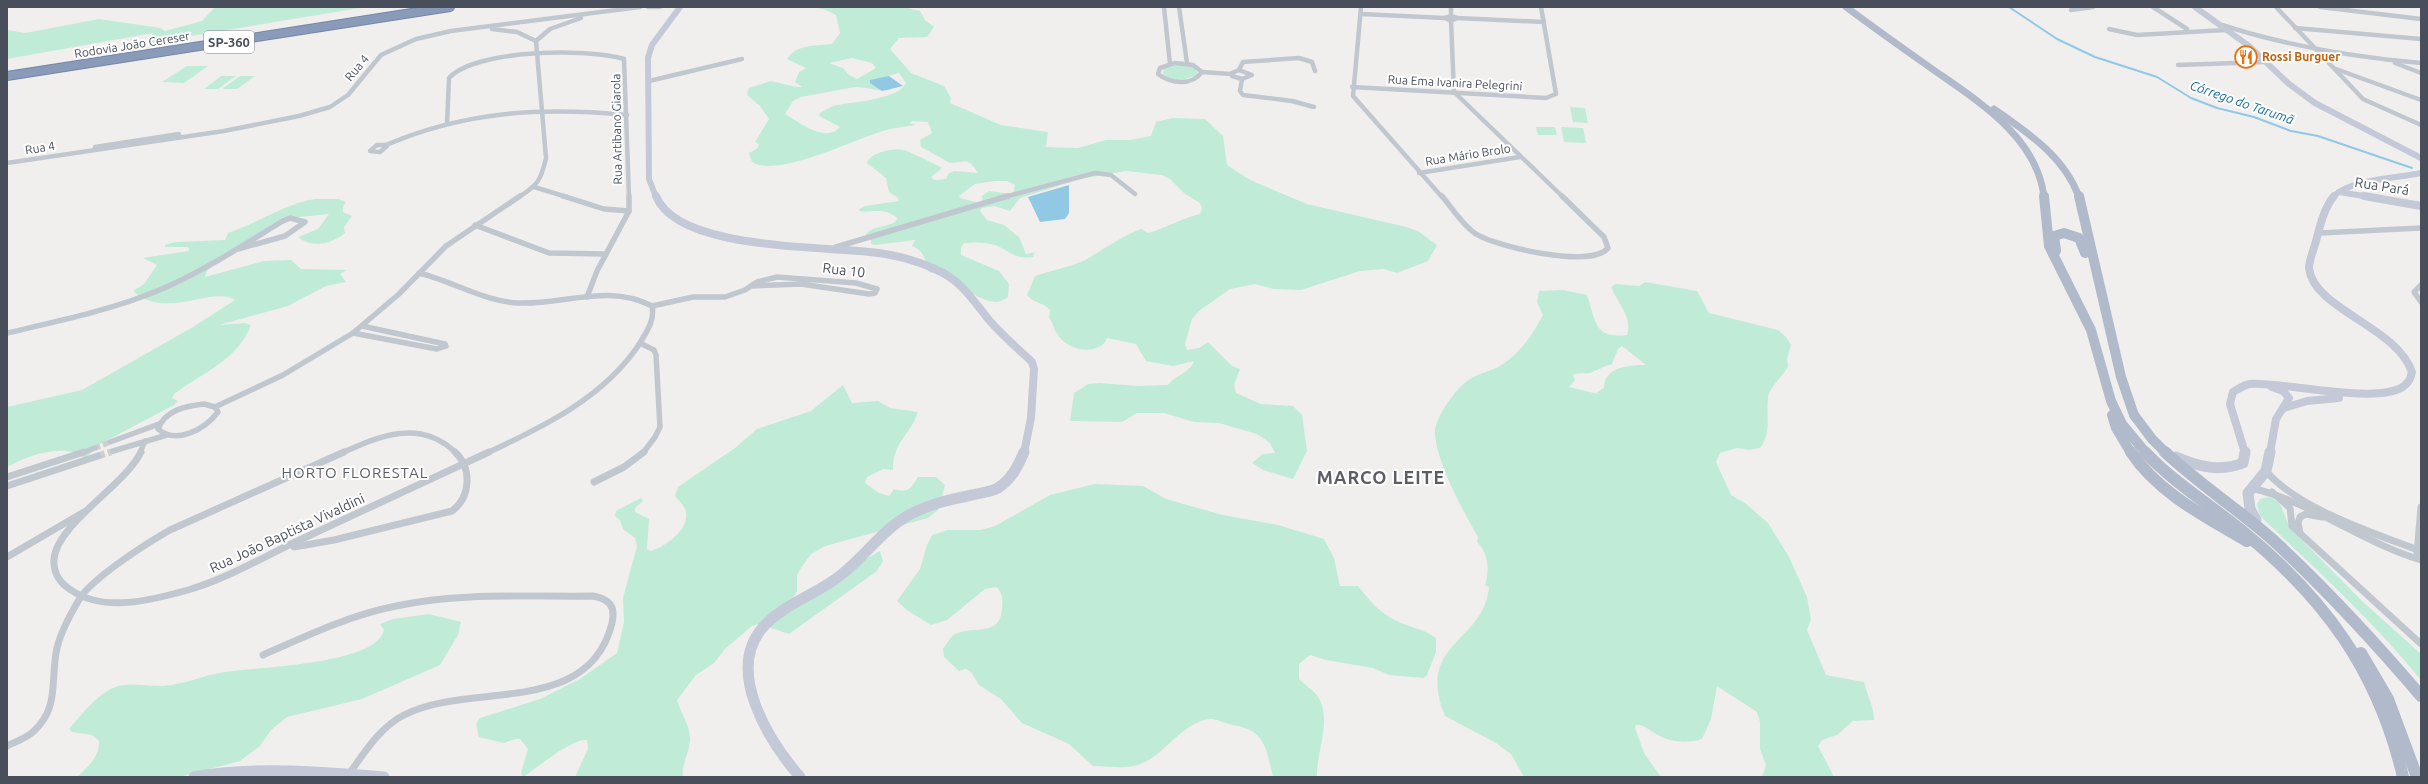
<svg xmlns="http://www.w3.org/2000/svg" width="2428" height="784" viewBox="0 0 2428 784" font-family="Ubuntu,sans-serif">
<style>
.green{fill:#c0ebd7;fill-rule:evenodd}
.water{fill:#91c8e4}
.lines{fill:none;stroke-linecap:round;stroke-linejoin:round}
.stream{stroke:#91c8e4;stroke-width:2}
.street-tunnel-far1{stroke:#cfcfd0;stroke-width:5.5;stroke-dasharray:5.5 3;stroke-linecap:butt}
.street-tunnel{stroke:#cfcfd0;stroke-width:7;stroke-dasharray:7 3.5;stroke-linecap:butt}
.highway-casing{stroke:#7586a5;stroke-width:10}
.street-far2{stroke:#c0c7cf;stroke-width:4.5}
.street-far1{stroke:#c0c7cf;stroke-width:5.5}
.street{stroke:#c0c7cf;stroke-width:7}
.secondary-far2{stroke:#c3c9d6;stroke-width:6}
.secondary-far1{stroke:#c3c9d6;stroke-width:8}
.secondary{stroke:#c3c9d6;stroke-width:11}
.primary-far2{stroke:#b0bacb;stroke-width:7}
.primary-far1{stroke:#b0bacb;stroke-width:10}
.primary{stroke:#b0bacb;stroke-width:12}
.highway{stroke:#8a9bb9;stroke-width:8}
.labels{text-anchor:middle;stroke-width:4;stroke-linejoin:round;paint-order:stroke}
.far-street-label{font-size:12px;fill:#484f5a;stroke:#fff}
.far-food-label{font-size:12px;font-weight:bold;fill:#c56008;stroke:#fff;text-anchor:start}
.shield{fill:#fff;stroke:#7f848c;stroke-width:1}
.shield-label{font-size:13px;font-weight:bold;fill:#484f5a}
.far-water-label{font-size:13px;font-style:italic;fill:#186f9d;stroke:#fff}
.street-label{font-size:14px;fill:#484f5a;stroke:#fff}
.neighbourhood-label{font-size:15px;letter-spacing:1px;fill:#5c5e63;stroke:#fff}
.district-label{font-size:18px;font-weight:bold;letter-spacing:1px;fill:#5c5e63;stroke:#fff}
</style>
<rect width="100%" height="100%" fill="#f1efee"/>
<!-- green -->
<g class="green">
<path d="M215,7H366L149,43L153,33L7,59V30L25,33L99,19L161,28L165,31L202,21Z"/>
<path d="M789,7H903L920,11L925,20L934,27L927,37L899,38L890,49L911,73L944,86L951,98L950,103L1001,125L1048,132L1046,147L1078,148L1106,140H1130L1151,136L1156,122L1173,118L1205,119L1223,136L1227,165L1250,180L1307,204L1406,227L1418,231L1437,245L1428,261L1397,273L1384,269L1360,271L1301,290L1274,289L1255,284L1230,289L1199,311L1192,319L1185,344L1187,350L1199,348L1208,342L1232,366L1240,369L1234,385L1236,393L1261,404L1293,406L1302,415L1307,451L1293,479L1263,470L1252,463L1263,454L1275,453L1270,443L1257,434L1219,423L1194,422L1164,413H1137L1122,422L1070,421L1074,393L1088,384L1100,383L1139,386L1168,385C1175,375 1189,374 1194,361L1173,366L1146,361L1136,344L1107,338C1104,345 1100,347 1093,349C1079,352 1063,345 1056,332C1053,327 1053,323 1049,318L1050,310C1043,302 1034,304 1027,295L1035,276C1052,270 1077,266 1092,256C1108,246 1123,236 1141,229L1148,233C1166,228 1182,218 1200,214L1202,209L1200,203L1185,194L1170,179L1162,175L1126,171L1080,179L1020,198L1010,211L994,206L982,208L980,211L987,220L1004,225L1019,237L1026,254L1035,252L1033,257C1014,260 1011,251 995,245C986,242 974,242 964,243L961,248V255L999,271L1009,284L1008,297C1005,299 1000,302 997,302C977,302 952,277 929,272C924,260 926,252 912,246L915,240L875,245L871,244V239L865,236C871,225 888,228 896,221L897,218C882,205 867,215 858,210L865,206L899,201L897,197L889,192L886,178L867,163C871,151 897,147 907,151C912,153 939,166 942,168L931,177L934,180L946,179L948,174L954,171L978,173C967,156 966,163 950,163L921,147L920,140L932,133L928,122L912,121L910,123L916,125C903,127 890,128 877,133C851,141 776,178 752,162L749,153L758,148L759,144L755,142L769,119L760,106L747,95L749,88L771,81L796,87H802L795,82L799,72L806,68L787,59C796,44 816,46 832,44L840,33L836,15L826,10L812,7ZM852,58L872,63L876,68L857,79L848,74L843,68L829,63ZM899,73L906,83C899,99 854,102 837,105C831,106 826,110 820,113L819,116L840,127C825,144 798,121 785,114L793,101L801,97L855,87C868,87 877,92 890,90L893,87L887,76ZM995,181H1007L1015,185L1013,194L989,191L982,196L983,204L960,198L959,196L975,184Z"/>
<path d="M1178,65L1194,67L1198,74C1188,80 1172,83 1163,74L1164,69Z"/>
<path d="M187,66H208L184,83L162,82Z"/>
<path d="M221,76H236L218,89H204Z"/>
<path d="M240,76H255L237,89H222Z"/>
<path d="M1570,107L1585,108L1588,123L1573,122Z"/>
<path d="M1536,127H1555L1557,135H1538Z"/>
<path d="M1561,127L1583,128L1586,143L1564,142Z"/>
<path d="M315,199H339L346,202L343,207V212L352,216L344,227L345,233C331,244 313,249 298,237L318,229L329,214L290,218L276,222L232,250L207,271L205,277L264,261L291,260L301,269L347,270L340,274L346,282L326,286L288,306L219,325L245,323L251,325C238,360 202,373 174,394L172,398L178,401L174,405L100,444L87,457C81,458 78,454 73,452C52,447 25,457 7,467V407L82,390L193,327L235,300C213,285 166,321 133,291L144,284L157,265L143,258L188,251L190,249L187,247H165V245L175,242L225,240L228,233C258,223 284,204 315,199Z"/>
<path d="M1645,282L1697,291L1709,313L1778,330L1786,337L1791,345L1787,359L1788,366C1784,376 1769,387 1768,398C1766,417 1772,432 1760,448L1749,450L1737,448L1720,453L1716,462L1731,495L1745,503L1768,523L1789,557L1807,597L1811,619L1807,630L1826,675L1864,682C1867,695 1874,706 1874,720L1853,721L1837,735L1822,740L1818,746L1834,777H1762L1766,765L1760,749V722L1757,712L1717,686L1711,719L1702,739C1686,744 1669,742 1656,734C1649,730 1644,724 1636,725L1635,728L1644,753L1661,777H1524L1511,754L1496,743L1445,716C1415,642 1484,643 1489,587L1485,585C1490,570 1488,552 1477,542L1478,537C1464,513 1434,458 1435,431C1436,416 1456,389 1467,381C1477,374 1488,372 1498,367C1519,355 1532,336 1543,315L1537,302L1539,291L1563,290L1587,295C1596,320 1593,339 1627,335C1633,316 1617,303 1611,287L1616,284L1639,286ZM1622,346L1646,365C1631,365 1604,366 1604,388L1597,392L1598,394L1569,387L1575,380L1573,375C1579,372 1584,374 1590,373C1598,370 1604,366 1612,364L1618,349Z"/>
<path d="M843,385L852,403L878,401L890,408L918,412C911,435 893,440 893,470L883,469L867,477L865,483L879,493L889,496L894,489C909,493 910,489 918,477H936L945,485L939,509L928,518L825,546L811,554L801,568L797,575V591L792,600L845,579L866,559L880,551L883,561L877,571L789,634L759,624L752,626L725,649L714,663L696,675L677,700C681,714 691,726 690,741C689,754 681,765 683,777H575L588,749L587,740C572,738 537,768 523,777L521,773L528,749L520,739H515L504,743L479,737L476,724L480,718L540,699L580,679L617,653L624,622L623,598L637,546L635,538L623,529L620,520L615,516L616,511L641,498L643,501L635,508V512L649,519L647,549L651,551C666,546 689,530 686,512C685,506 678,500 675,496L678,487L735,448L757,429L811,411Z"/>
<path d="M1095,484L1143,486L1166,499L1223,515L1278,525L1324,539L1334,558L1340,586H1358C1370,601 1380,614 1399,622C1412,628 1424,629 1436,638V652L1427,675L1424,678L1389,675L1373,668L1326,660L1310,655L1299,664V679C1304,684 1311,689 1316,694C1334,717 1316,751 1317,777H1273C1266,748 1266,731 1233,725C1226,724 1216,718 1210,719C1178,723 1163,761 1133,766C1121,769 1106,766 1093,766L1069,744L1022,723L1001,699L979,685L971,672L966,669L959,671L944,657L943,649C947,644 950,637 955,634C975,625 1001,638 1002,607C1003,600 1002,593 997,587L985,589L947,620L931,625L907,610L897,601L920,569L927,545L932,535L947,530H981L995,526L1050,495Z"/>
<path d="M2268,497C2286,502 2282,516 2291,529L2362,601L2421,654V680C2372,620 2316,569 2260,516L2257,504L2260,499Z"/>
<path d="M429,614L461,622L458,635L440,665L362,699L287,717L271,730L260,746L240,761L180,777H77C88,767 100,756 99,741L92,735L72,732L69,729C80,716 98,694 113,688C129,681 147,687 164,686C187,684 209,673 232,671C261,667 377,664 384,630L380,624L393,619Z"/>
</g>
<!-- water -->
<g class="water">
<path d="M889,76L903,86L882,91L870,83V80Z"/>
<path d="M1069,185V213L1065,219L1040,222L1028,197Z"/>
</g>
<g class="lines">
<!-- stream -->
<path class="stream" d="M2009,7L2057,39L2095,57L2157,77L2191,98L2217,108L2254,117L2291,131L2318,136L2412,168"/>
<!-- street-tunnel-far1 -->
<g class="street-tunnel-far1">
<path d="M95,448L110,442"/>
<path d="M108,453L113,451"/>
</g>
<!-- street-tunnel -->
<path class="street-tunnel" d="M98,456L111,452"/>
<!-- highway casing -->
<g class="highway-casing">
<path id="highway" d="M7,76L450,7"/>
</g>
<!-- street-far2 -->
<g class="street-far2">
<path d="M648,7H660"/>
<path d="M1164,7L1170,64"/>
<path d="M1179,7L1187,63"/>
<path d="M1361,7L1353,96L1442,197"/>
<path d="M1451,7V16"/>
<path d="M2153,7L2187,29"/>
<path d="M2276,7L2363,99L2421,125"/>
<path d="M2320,7L2421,19"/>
<path d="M2071,10L2093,7"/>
<path d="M1361,14L1445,18"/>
<path d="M1451,16L1457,18L1451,21L1445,18Z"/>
<path d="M1457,18L1544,22"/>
<path d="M1451,21L1454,92L1563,197"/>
<path d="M2222,25C2287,46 2353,57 2421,63"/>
<path d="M2295,28L2421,39"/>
<path d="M492,29L517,32L536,41"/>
<path d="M2109,29L2137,35L2226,30"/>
<path d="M536,41L550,29L581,18"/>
<path d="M1175,63L1193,65L1202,72C1192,86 1171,84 1158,74L1160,68Z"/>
<path d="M2395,63L2421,73"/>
<path d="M2178,65L2264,62"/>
<path d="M2336,69L2421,100"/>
<path d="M1239,70L1243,62L1299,58L1312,62L1315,71"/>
<path d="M1239,70L1252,75L1242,79L1232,76V73Z"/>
<path d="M1202,72L1231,74"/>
<path d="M1242,79L1240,91L1243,95L1292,101L1314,107"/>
<path d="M649,81L742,59"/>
<path d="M1352,87L1546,98L1556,94L1541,7"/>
<path d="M447,124L449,78C476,49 587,48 624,59L629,197"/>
<path d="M377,145H386L387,146L380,152L370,151Z"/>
<path d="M386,145C466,111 541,107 627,115"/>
<path d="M95,147L179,134"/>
<path d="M7,163L224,131L299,116L330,107L348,95L381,55L416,39L451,31L640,7"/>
<path d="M1419,173L1520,157"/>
<path d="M534,187L567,197"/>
<path d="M519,197C538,185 541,180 546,158L536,41"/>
<path d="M1004,197L1095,173L1111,175L1135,194"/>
</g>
<!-- street-far1 -->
<g class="street-far1">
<path d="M563,196L604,209L629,211"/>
<path d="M1442,196C1452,208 1463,226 1476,234C1497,247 1592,269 1608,248L1604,237L1562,196"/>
<path d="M475,225L549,253L606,254"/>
<path d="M2320,233L2421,228"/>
<path d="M836,247L1008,196"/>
<path d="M419,273C452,281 483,301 518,303C564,305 608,283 652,306C655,320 647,331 640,343C605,397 543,427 487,453"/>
<path d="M2421,285L2414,292L2421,302"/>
<path d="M587,297L597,271L629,211V196"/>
<path d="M652,306L693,297H725L745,290L757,282L777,277L856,283L877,289L875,293L869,294L801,284L752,286"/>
<path d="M7,333C59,321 112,310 162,289C204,271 242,246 281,222L290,218L305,222L285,236L238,249"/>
<path d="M353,333L437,349L446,346L445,344L362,326"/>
<path d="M640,343L654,350L656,355L660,427L655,437L643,453"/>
<path d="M204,404L215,407L218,412C205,429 177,445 158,429C165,410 186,406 204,404Z"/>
<path d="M215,407L283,375L353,333L399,294L446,246L520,196"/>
<path d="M110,442L159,424"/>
<path d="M113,451L167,435"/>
<path d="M81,453L95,448"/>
<path d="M140,453L145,441"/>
<path d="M342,453C379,436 421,418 456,453"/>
</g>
<!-- street -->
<g class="street">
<path d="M141,452C126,484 57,524 54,559C53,573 60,583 71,590C104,613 152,600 188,590C223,580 258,560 291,544C357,513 423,482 489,452"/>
<path d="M2266,471C2297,508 2375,534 2421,551"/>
<path d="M7,477L84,452"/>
<path d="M594,482L624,467L644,452"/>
<path d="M7,486L98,456"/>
<path d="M2251,488C2312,502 2361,542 2421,560"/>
<path d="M2272,492L2290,508L2292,526L2421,644"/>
<path d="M2300,533L2298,523L2300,517L2306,514L2322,517"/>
<path d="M294,547L334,540L452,511C471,497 472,468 455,452"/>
<path d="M2417,553L2421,507"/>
<path d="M7,557L84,512"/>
<path d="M263,655C306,636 350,615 396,606C460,592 528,597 593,596C609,599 616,606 612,623C589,718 469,681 404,715C379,728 365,752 349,774"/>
<path d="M7,746C15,742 27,738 34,731C60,707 50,679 57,648C61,631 71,613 80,598C94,577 147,543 170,530L344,452"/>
</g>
<!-- secondary-far2 -->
<g class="secondary-far2">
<path d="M2195,7L2249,46L2289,84L2315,103L2421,158"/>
<path d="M2339,192L2370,197"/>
<path d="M656,197L649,179L648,58L652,45L680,7"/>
<path d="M2333,197C2349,179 2398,178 2421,173"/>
</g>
<!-- secondary-far1 -->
<g class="secondary-far1">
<path d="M656,196C677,250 821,246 870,252C892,254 915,260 935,269C961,280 972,299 989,320C1002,335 1017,348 1032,362L1034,369L1031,418L1024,453"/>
<path d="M2364,196L2421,206"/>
<path d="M2284,408L2307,401L2339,398"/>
<path d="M2245,453L2230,404L2233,392C2238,389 2244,385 2250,384C2282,381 2388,408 2407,383C2410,381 2411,375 2412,372C2396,326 2313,309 2309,268C2309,260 2314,249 2316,241C2320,226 2324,208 2334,196"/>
<path d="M2270,453L2276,419L2289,398L2283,391L2272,387"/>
</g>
<!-- secondary -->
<g class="secondary">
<path d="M2176,457C2199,467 2220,472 2243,463L2245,452"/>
<path d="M2256,520L2250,509L2248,493L2266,471L2270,452"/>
<path d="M194,777C251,766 326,772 384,777"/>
<path d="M800,777C769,741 723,669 765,625C786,603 817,594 841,575C867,555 885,525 917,511C934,503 953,499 972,495C980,493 991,492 998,488C1012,479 1018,466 1024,452"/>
</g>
<!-- primary-far2 -->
<g class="primary-far2">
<path d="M1846,7C1873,27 1901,47 1928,66C1974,99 2037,135 2044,197"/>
<path d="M1994,109C2028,133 2064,156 2079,197"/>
</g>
<!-- primary-far1 -->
<g class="primary-far1">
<path d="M2044,196L2049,246L2091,330L2111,401L2122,424L2146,453"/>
<path d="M2079,196L2121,377L2134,415L2152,439L2166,453"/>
<path d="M2056,251L2054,236L2064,233L2079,238L2085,253"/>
<path d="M2112,415L2116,428L2131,453"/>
</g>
<!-- primary -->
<g class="primary">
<path d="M2131,452C2158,493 2206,517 2247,541"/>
<path d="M2145,452C2173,482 2209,504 2241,530C2325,598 2378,671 2403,777"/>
<path d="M2165,452C2199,484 2238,509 2273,540C2326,589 2374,641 2421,696"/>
<path d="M2361,653L2388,699L2417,777"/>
</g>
<!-- highway -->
<use href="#highway" class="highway"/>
</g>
<!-- icons -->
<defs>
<g id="restaurant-ring" transform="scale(1.15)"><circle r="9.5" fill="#fff" stroke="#e8710a" stroke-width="1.5"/><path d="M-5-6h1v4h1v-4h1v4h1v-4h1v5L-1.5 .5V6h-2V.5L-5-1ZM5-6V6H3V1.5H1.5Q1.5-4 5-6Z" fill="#e8710a"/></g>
</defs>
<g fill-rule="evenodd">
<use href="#restaurant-ring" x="2246" y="57"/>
</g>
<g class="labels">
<!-- far-street labels -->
<g class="far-street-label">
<text transform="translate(132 45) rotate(-9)" y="4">Rodovia João Cereser</text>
<text transform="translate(357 68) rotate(-50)" y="4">Rua 4</text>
<text transform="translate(1455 83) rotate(3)" y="4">Rua Ema Ivanira Pelegrini</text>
<text transform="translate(617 129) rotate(-91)" y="4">Rua Artibano Giarola</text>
<text transform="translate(40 148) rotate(-9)" y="4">Rua 4</text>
<text transform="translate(1468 155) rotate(-9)" y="4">Rua Mário Brolo</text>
</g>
<!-- far-food labels -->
<g class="far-food-label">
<text x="2262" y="61">Rossi Burguer</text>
</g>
<!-- shield labels -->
<rect class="shield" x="204" y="31" width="50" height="22" rx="3"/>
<g class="shield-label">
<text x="229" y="47">SP-360</text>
</g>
<!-- far-water labels -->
<g class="far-water-label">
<text transform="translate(2242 102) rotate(19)" y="5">Córrego do Tarumã</text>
</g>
<!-- street labels -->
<g class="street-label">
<text transform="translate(2382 186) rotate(9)" y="5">Rua Pará</text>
<text transform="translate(844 270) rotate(7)" y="5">Rua 10</text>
<text transform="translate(287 533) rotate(-25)" y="5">Rua João Baptista Vivaldini</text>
</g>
<!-- neighbourhood labels -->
<g class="neighbourhood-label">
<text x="355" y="478">HORTO FLORESTAL</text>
</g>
<!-- district labels -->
<g class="district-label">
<text x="1381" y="484">MARCO LEITE</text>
</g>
</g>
<!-- border -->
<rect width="2428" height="784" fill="none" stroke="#484f5a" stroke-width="16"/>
</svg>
